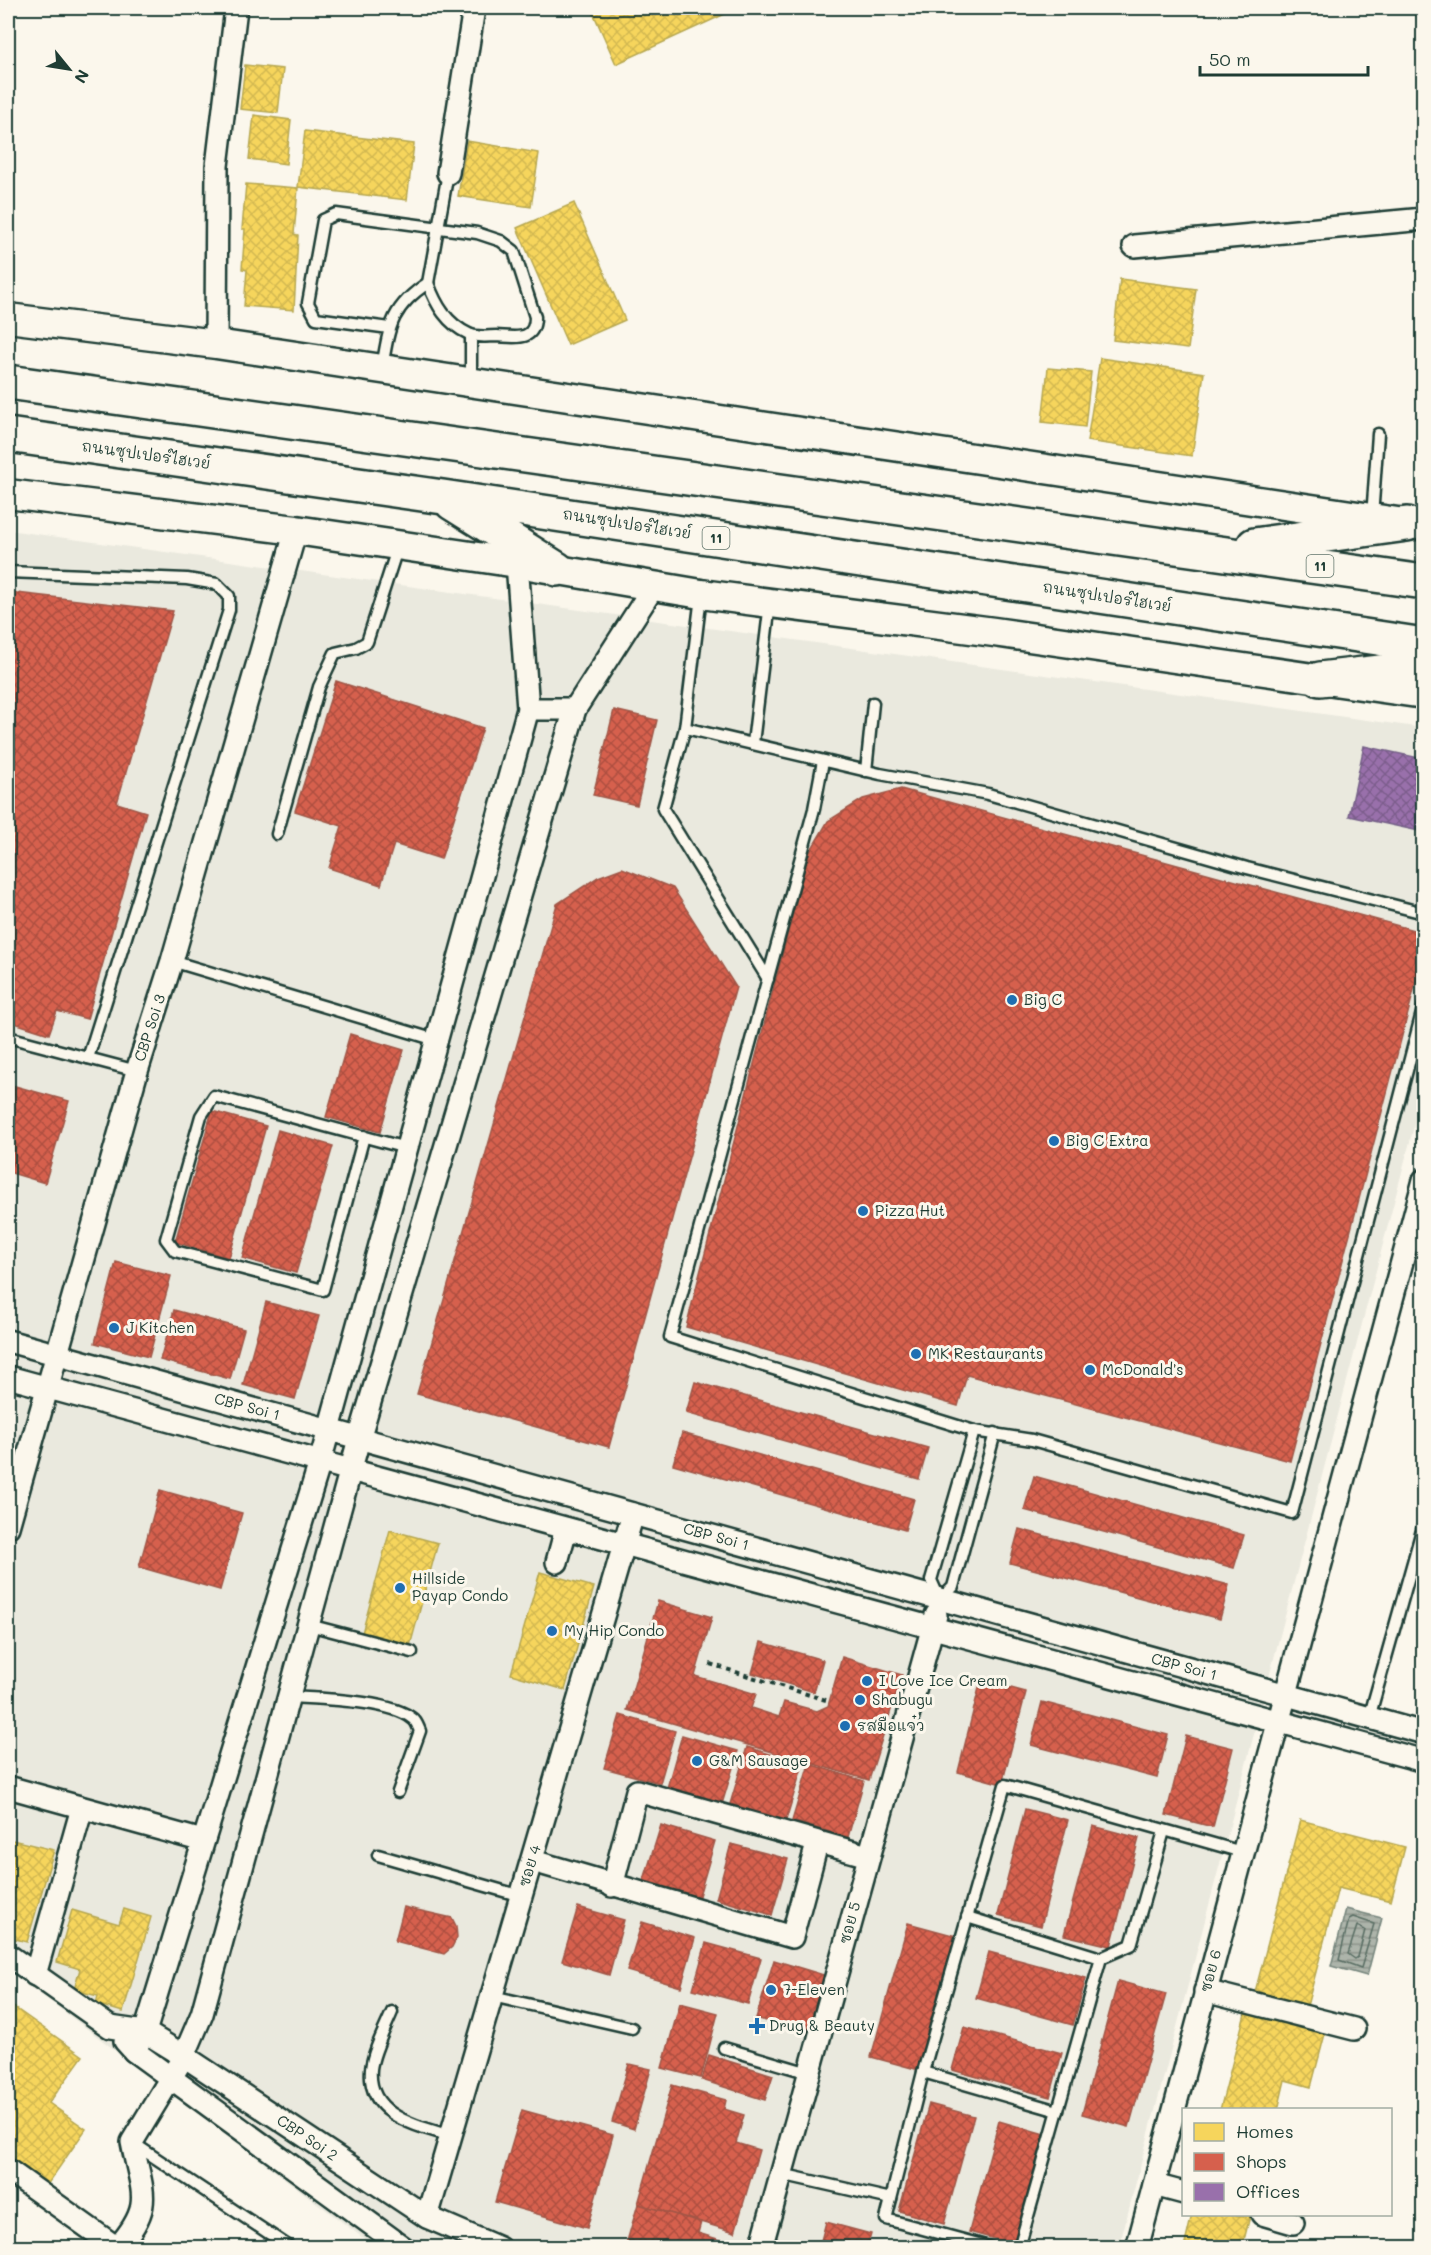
<svg xmlns="http://www.w3.org/2000/svg" width="1431" height="2255" viewBox="0 0 1431 2255" font-family="Mali,'Playpen Sans Thai',sans-serif">
<style>
.built{fill:#eae9de}
.water{fill:url(#water-rules);stroke:#74847b;stroke-width:1.5}
.homes{fill:url(#homes-cross-hatch);stroke:#b6a750;stroke-width:1.5}
.shops{fill:url(#shops-cross-hatch);stroke:#9f5646;stroke-width:1.5}
.offices{fill:url(#offices-cross-hatch);stroke:#746187;stroke-width:1.5}
.lines{fill:none;stroke-linecap:round;stroke-linejoin:round}
.shore{stroke:#586d63;stroke-width:1.5}
.service-casing{stroke:#1f3d34;stroke-width:15}
.minor-casing{stroke:#1f3d34;stroke-width:26}
.secondary-casing{stroke:#1f3d34;stroke-width:33}
.trunk-casing{stroke:#1f3d34;stroke-width:38}
.path{stroke:#1f3d34;stroke-width:4;stroke-dasharray:4.5 4.5;stroke-linecap:butt}
.service{stroke:#fbf7ec;stroke-width:10}
.minor{stroke:#fbf7ec;stroke-width:21}
.secondary{stroke:#fbf7ec;stroke-width:28}
.trunk{stroke:#fbf7ec;stroke-width:33}
.poi-dot{fill:#1f6fb2;stroke:#fbf7ec;stroke-width:2}
.labels{text-anchor:middle;stroke-width:6;stroke-linejoin:round;paint-order:stroke}
.shield{fill:#fbf7ec;stroke:#61756b;stroke-width:1.5}
.shield-label{font-size:14px;font-weight:bold;fill:#1f3d34}
.street-label{font-size:15px;fill:#1f3d34;stroke:#fbf7ec}
.poi-label{font-size:15px;fill:#1f3d34;stroke:#fbf7ec;text-anchor:start}
</style>
<defs>
<pattern id="water-rules" width="6" height="5" patternUnits="userSpaceOnUse" patternTransform="scale(1.5)"><rect width="6" height="5" fill="#adb4aa"/><path d="M0 2.5h6" fill="none" stroke="#8c948b"/></pattern>
<pattern id="homes-cross-hatch" width="8" height="8" patternUnits="userSpaceOnUse" patternTransform="scale(1.5)"><rect width="8" height="8" fill="#f6d55c"/><path d="M0 0l8 8M0 8l8-8" fill="none" stroke="#d2b851"/></pattern>
<pattern id="shops-cross-hatch" width="8" height="8" patternUnits="userSpaceOnUse" patternTransform="scale(1.5)"><rect width="8" height="8" fill="#d6604d"/><path d="M0 0l8 8M0 8l8-8" fill="none" stroke="#ad5041"/></pattern>
<pattern id="offices-cross-hatch" width="8" height="8" patternUnits="userSpaceOnUse" patternTransform="scale(1.5)"><rect width="8" height="8" fill="#9970ab"/><path d="M0 0l8 8M0 8l8-8" fill="none" stroke="#7c5d8c"/></pattern>
</defs>
<rect width="100%" height="100%" fill="#fbf7ec"/>
<filter id="ink" filterUnits="userSpaceOnUse"><feTurbulence type="fractalNoise" baseFrequency=".0167" numOctaves="2"/><feDisplacementMap in="SourceGraphic" scale="12" xChannelSelector="R" yChannelSelector="G"/><feConvolveMatrix kernelMatrix="1 2 1 2 8 2 1 2 1" color-interpolation-filters="sRGB"/></filter>
<g filter="url(#ink)">
<!-- built -->
<path class="built" d="M8,530L1423,728V1092L1119,2247H375L8,1969Z"/>
<!-- water -->
<path class="water" d="M1346,1909L1382,1918L1367,1976L1331,1966Z"/>
<!-- homes -->
<g class="homes">
<path d="M591,8H738L616,64Z"/>
<path d="M245,65L283,69L278,113L240,109Z"/>
<path d="M254,115L291,120L286,164L249,159Z"/>
<path d="M305,131L414,144L407,200L298,187Z"/>
<path d="M467,141L539,153L531,207L458,196Z"/>
<path d="M246,184L298,188L294,234L298,235L294,310L244,306L247,270L242,269L245,229H242Z"/>
<path d="M574,203L625,320L568,345L517,228Z"/>
<path d="M1120,279L1196,289L1188,349L1113,340Z"/>
<path d="M1100,358L1204,373L1192,456L1087,441Z"/>
<path d="M1048,368L1091,372L1085,427L1042,422Z"/>
<path d="M390,1530L438,1543L410,1646L362,1633Z"/>
<path d="M540,1572L594,1587L565,1690L511,1674Z"/>
<path d="M1300,1820L1405,1847L1391,1901L1338,1888L1307,2006L1255,1992Z"/>
<path d="M8,1839L54,1850L27,1942L8,1937Z"/>
<path d="M124,1909L151,1917L123,2012L96,2004L98,1996L74,1990L80,1969L57,1962L72,1910L119,1924Z"/>
<path d="M8,2003L83,2056L49,2103L86,2129L47,2185L8,2158Z"/>
<path d="M1246,2010L1326,2030L1311,2087L1285,2080L1278,2110H1220Z"/>
<path d="M1192,2214L1250,2216L1242,2248H1184Z"/>
</g>
<!-- shops -->
<g class="shops">
<path d="M8,592L173,611L117,803L146,812L87,1019L57,1011L49,1034L8,1021Z"/>
<path d="M336,681L483,728L441,859L394,844L381,885L329,868L342,826L295,811Z"/>
<path d="M614,710L657,720L637,805L593,795Z"/>
<path d="M901,789L1414,930L1423,956L1290,1461L967,1375L958,1406L686,1327L808,855L828,821L863,799Z"/>
<path d="M622,868L673,888L736,987L609,1447L417,1394L557,904L598,877Z"/>
<path d="M350,1034L404,1050L380,1132L326,1117Z"/>
<path d="M8,1084L69,1101L45,1183L8,1172Z"/>
<path d="M212,1111L266,1126L229,1258L175,1242Z"/>
<path d="M278,1130L333,1146L296,1273L242,1258Z"/>
<path d="M116,1262L171,1276L149,1357L95,1343Z"/>
<path d="M266,1302L319,1316L295,1399L243,1385Z"/>
<path d="M174,1310L244,1329L230,1379L160,1360Z"/>
<path d="M695,1382L928,1448L919,1479L686,1413Z"/>
<path d="M682,1433L914,1499L905,1530L673,1464Z"/>
<path d="M1034,1476L1244,1535L1234,1568L1024,1510Z"/>
<path d="M160,1490L242,1513L220,1590L139,1567Z"/>
<path d="M1019,1529L1229,1585L1220,1619L1010,1563Z"/>
<path d="M658,1601L712,1617L695,1676L756,1694L751,1708L779,1717L784,1702L817,1711L828,1706L842,1657L902,1675L869,1780L627,1710Z"/>
<path d="M761,1642L823,1660L814,1692L752,1673Z"/>
<path d="M981,1680L1026,1692L1002,1784L958,1772Z"/>
<path d="M1042,1702L1168,1735L1157,1778L1031,1745Z"/>
<path d="M620,1715L675,1731L660,1783L604,1768Z"/>
<path d="M682,1735L738,1751L722,1804L667,1788Z"/>
<path d="M1186,1736L1233,1748L1213,1827L1166,1815Z"/>
<path d="M747,1747L803,1764L786,1820L730,1804Z"/>
<path d="M809,1764L864,1781L848,1837L792,1821Z"/>
<path d="M1025,1809L1068,1820L1041,1926L998,1915Z"/>
<path d="M661,1825L715,1841L698,1899L643,1883Z"/>
<path d="M1093,1826L1139,1838L1111,1946L1064,1935Z"/>
<path d="M731,1844L788,1859L772,1915L716,1899Z"/>
<path d="M404,1907L452,1918L456,1926L457,1937L452,1947L444,1954L395,1941Z"/>
<path d="M578,1907L624,1920L609,1975L562,1961Z"/>
<path d="M642,1922L695,1938L681,1987L627,1971Z"/>
<path d="M908,1923L960,1937L923,2071L871,2057Z"/>
<path d="M706,1943L761,1958L748,2004L693,1989Z"/>
<path d="M989,1952L1086,1978L1073,2025L976,1998Z"/>
<path d="M774,1960L827,1976L809,2034L756,2018Z"/>
<path d="M1118,1981L1166,1994L1129,2127L1082,2114Z"/>
<path d="M680,2003L718,2013L701,2078L662,2068Z"/>
<path d="M964,2027L1062,2053L1050,2097L952,2070Z"/>
<path d="M709,2055L773,2075L765,2100L702,2080Z"/>
<path d="M629,2064L651,2069L634,2129L612,2122Z"/>
<path d="M672,2085L726,2100L724,2109L744,2115L736,2143L759,2150L735,2232L638,2204Z"/>
<path d="M929,2104L974,2116L944,2224L899,2211Z"/>
<path d="M522,2110L613,2135L587,2228L495,2202Z"/>
<path d="M999,2121L1048,2135L1017,2245L969,2232Z"/>
<path d="M638,2204L701,2222L698,2233L737,2245L736,2248H671L672,2245L657,2240L655,2248H625Z"/>
<path d="M826,2222L871,2234L867,2248H819Z"/>
</g>
<!-- offices -->
<path class="offices" d="M1364,746L1424,759V832L1349,816Z"/>
<g class="lines">
<!-- shore -->
<g class="shore">
<path d="M1353,1917L1374,1924L1361,1968L1339,1960L1349,1919Z"/>
<path d="M1357,1926L1365,1930L1358,1957L1355,1959L1348,1954Z"/>
</g>
<!-- service casing -->
<g class="service-casing">
<g id="service">
<path d="M428,283L448,173"/>
<path d="M471,335V380"/>
<path d="M382,368C389,327 391,307 428,283C436,305 447,324 469,334C476,338 488,336 497,336C515,337 535,342 535,317L514,251L501,241L477,233L336,214L323,220L308,303L316,318L389,328"/>
<path d="M1372,517L1378,434"/>
<path d="M8,572L187,579L217,584L229,596V610L88,1058"/>
<path d="M701,596L685,728L663,809L768,979"/>
<path d="M685,728L880,774L988,794L1247,868L1424,913"/>
<path d="M753,743L770,603"/>
<path d="M823,761L814,809L670,1337L974,1431L1032,1440L1292,1513L1424,1005"/>
<path d="M866,771L873,703"/>
<path d="M277,834L319,687L335,653L356,648L367,642L398,546"/>
<path d="M172,961L436,1040"/>
<path d="M8,1037L137,1071"/>
<path d="M364,1136L323,1290L175,1251L166,1239L201,1116L214,1096L406,1148"/>
<path d="M974,1431L931,1580L940,1600L953,1587L995,1433"/>
<path d="M309,1625L412,1652"/>
<path d="M289,1697C319,1699 391,1700 413,1719C417,1722 418,1727 420,1731L398,1792"/>
<path d="M1369,1718L1424,1523"/>
<path d="M378,1855L521,1896"/>
<path d="M967,1917L1101,1958"/>
<path d="M492,1996L632,2028"/>
<path d="M392,2012C385,2029 373,2051 371,2069C367,2116 415,2125 451,2136"/>
<path d="M724,2048L809,2073"/>
<path d="M923,2072L1058,2111"/>
<path d="M133,2143L291,2248"/>
<path d="M781,2174L891,2199"/>
<path d="M993,2248L886,2219L923,2072L1005,1785L1242,1852"/>
<path d="M1019,2248L1101,1958L1131,1945L1164,1831"/>
</g>
</g>
<!-- minor casing -->
<g class="minor-casing">
<g id="minor">
<path d="M448,173L474,8"/>
<path d="M1134,246L1424,219"/>
<path d="M216,344L217,166L236,8"/>
<path d="M528,709H575"/>
<path d="M8,1341L1424,1733"/>
<path d="M8,1377L1424,1761"/>
<path d="M8,1527L137,1071L172,961L296,530"/>
<path d="M557,1562L566,1529"/>
<path d="M8,1787L203,1841"/>
<path d="M533,1861L792,1937L817,1844"/>
<path d="M612,1886L637,1791L868,1856"/>
<path d="M8,1955L110,2027L145,2032L184,2056L427,2217L499,2248"/>
<path d="M35,1975L82,1808"/>
<path d="M1205,1991L1354,2029"/>
<path d="M125,2041L134,2051L404,2248"/>
<path d="M134,2051L145,2032L320,1462L528,709L517,563"/>
<path d="M8,2170L117,2248"/>
<path d="M1154,2185L1184,2193"/>
<path d="M1262,2214L1293,2223"/>
<path d="M427,2217L633,1514"/>
<path d="M117,2248C155,2205 142,2194 132,2142L184,2056L202,2014L359,1439L575,709L654,586"/>
<path d="M761,2248L936,1615"/>
<path d="M1137,2248L1424,1180"/>
</g>
</g>
<!-- secondary casing -->
<g class="secondary-casing">
<g id="secondary">
<path d="M8,318L216,344L1424,526"/>
<path d="M8,494L296,530L517,563L701,594L994,632L1424,694"/>
</g>
</g>
<!-- trunk casing -->
<g class="trunk-casing">
<g id="trunk">
<path d="M8,382L1424,582"/>
<path d="M8,435L443,497L1424,645"/>
<path d="M452,503L557,569"/>
<path d="M1254,545L1407,524"/>
<path d="M1320,679L1424,667"/>
</g>
</g>
<!-- path -->
<path class="path" d="M710,1664L829,1701"/>
<!-- service -->
<use href="#service" class="service"/>
<!-- minor -->
<use href="#minor" class="minor"/>
<!-- secondary -->
<use href="#secondary" class="secondary"/>
<!-- trunk -->
<use href="#trunk" class="trunk"/>
</g>
</g>
<!-- markers -->
<g class="poi-dot">
<circle cx="1012" cy="1000" r="6"/>
<circle cx="1054" cy="1141" r="6"/>
<circle cx="863" cy="1211" r="6"/>
<circle cx="114" cy="1328" r="6"/>
<circle cx="916" cy="1354" r="6"/>
<circle cx="1090" cy="1370" r="6"/>
<circle cx="400" cy="1588" r="6"/>
<circle cx="552" cy="1631" r="6"/>
<circle cx="867" cy="1681" r="6"/>
<circle cx="860" cy="1700" r="6"/>
<circle cx="845" cy="1726" r="6"/>
<circle cx="697" cy="1761" r="6"/>
<circle cx="771" cy="1990" r="6"/>
<path d="M754 2017h6v6h6v6h-6v6h-6v-6h-6v-6h6z"/>
</g>
<g class="labels">
<!-- shield labels -->
<g class="shield">
<rect x="702.5" y="527" width="27" height="22" rx="4.5"/>
<rect x="1306.5" y="555" width="27" height="22" rx="4.5"/>
</g>
<g class="shield-label">
<text x="716" y="543">11</text>
<text x="1320" y="571">11</text>
</g>
<!-- street labels -->
<g class="street-label">
<text transform="translate(146 455) rotate(8)" y="5">ถนนซุปเปอร์ไฮเวย์</text>
<text transform="translate(627 524) rotate(9)" y="5">ถนนซุปเปอร์ไฮเวย์</text>
<text transform="translate(1107 597) rotate(9)" y="5">ถนนซุปเปอร์ไฮเวย์</text>
<text transform="translate(150 1028) rotate(-72)" y="5">CBP Soi 3</text>
<text transform="translate(247 1407) rotate(15)" y="5">CBP Soi 1</text>
<text transform="translate(716 1537) rotate(15)" y="5">CBP Soi 1</text>
<text transform="translate(1184 1667) rotate(15)" y="5">CBP Soi 1</text>
<text transform="translate(530 1866) rotate(-73)" y="5">ซอย 4</text>
<text transform="translate(850 1923) rotate(-75)" y="5">ซอย 5</text>
<text transform="translate(1211 1971) rotate(-75)" y="5">ซอย 6</text>
<text transform="translate(307 2138) rotate(34)" y="5">CBP Soi 2</text>
</g>
<!-- poi labels -->
<g class="poi-label">
<text x="1024" y="1005">Big C</text>
<text x="1066" y="1146">Big C Extra</text>
<text x="875" y="1216">Pizza Hut</text>
<text x="126" y="1333">J Kitchen</text>
<text x="928" y="1359">MK Restaurants</text>
<text x="1102" y="1375">McDonald's</text>
<text x="412" y="1584">Hillside<tspan x="412" dy="17">Payap Condo</tspan></text>
<text x="564" y="1636">My Hip Condo</text>
<text x="879" y="1686">I Love Ice Cream</text>
<text x="872" y="1705">Shabugu</text>
<text x="857" y="1731">รสมือแจ๋ว</text>
<text x="709" y="1766">G&amp;M Sausage</text>
<text x="783" y="1995">7-Eleven</text>
<text x="769" y="2031">Drug &amp; Beauty</text>
</g>
</g>
<!-- margin -->
<rect width="1431" height="2255" fill="none" stroke="#fbf7ec" stroke-width="30"/>
<rect x="15" y="15" width="1401" height="2225" fill="none" stroke="#1f3d34" stroke-width="2" filter="url(#ink)"/>
<!-- legend -->
<rect x="1182" y="2108" width="210" height="108" fill="#fbf7ec" stroke="#a3ada2" stroke-width="1.5"/>
<rect x="1194" y="2123" width="30" height="18" fill="#f6d55c" stroke="#a3ada2" stroke-width="1.5"/>
<text x="1236" y="2138" font-size="18" fill="#1f3d34">Homes</text>
<rect x="1194" y="2153" width="30" height="18" fill="#d6604d" stroke="#a3ada2" stroke-width="1.5"/>
<text x="1236" y="2168" font-size="18" fill="#1f3d34">Shops</text>
<rect x="1194" y="2183" width="30" height="18" fill="#9970ab" stroke="#a3ada2" stroke-width="1.5"/>
<text x="1236" y="2198" font-size="18" fill="#1f3d34">Offices</text>
<!-- north arrow -->
<g transform="translate(69 69) rotate(120)" stroke="#fbf7ec" stroke-width="4.5" paint-order="stroke">
<path d="M0-4.5L10 22L0 15L-10 22Z" fill="#1f3d34"/>
<text y="-9" font-size="16" font-weight="bold" text-anchor="middle" fill="#1f3d34">N</text>
</g>
<!-- scale -->
<path d="M1200 66v9h168v-9" fill="none" stroke="#1f3d34" stroke-width="3"/>
<text x="1209" y="66" font-size="18" fill="#1f3d34" stroke="#fbf7ec" stroke-width="4.5" paint-order="stroke">50 m</text>
</svg>
